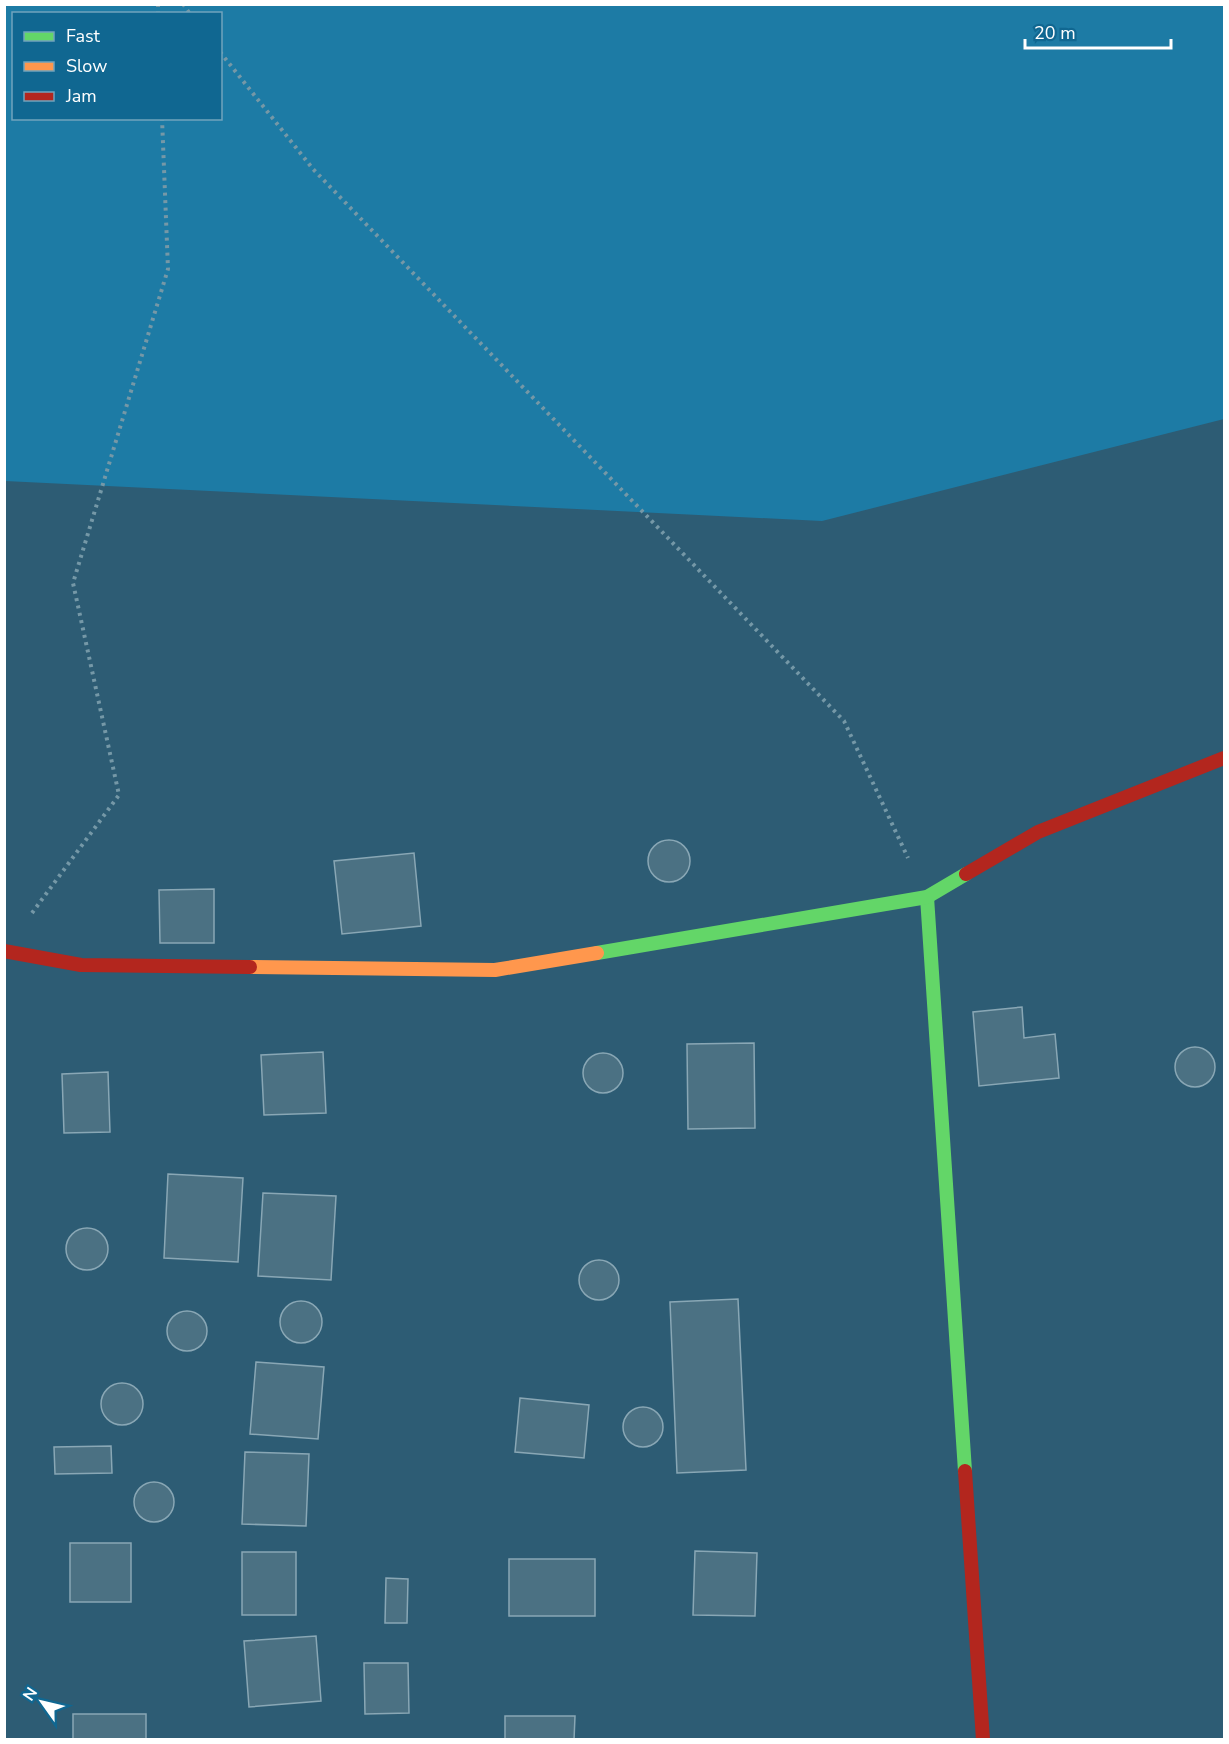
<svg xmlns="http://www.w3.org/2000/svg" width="1229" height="1744" viewBox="0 0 1229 1744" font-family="'Nunito Sans',sans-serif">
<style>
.green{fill:#1d7ba5;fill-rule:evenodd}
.building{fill:#4b7183;stroke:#89a7b5;stroke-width:1.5}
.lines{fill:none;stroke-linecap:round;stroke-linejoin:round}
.path{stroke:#7598a7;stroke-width:4;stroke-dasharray:3 4.5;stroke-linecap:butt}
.fast{stroke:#63d668;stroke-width:14}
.slow{stroke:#ff974d;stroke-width:14}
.jam{stroke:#b3261e;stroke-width:14}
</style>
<rect width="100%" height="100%" fill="#2d5c74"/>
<!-- green -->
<path class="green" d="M5,4L1224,5V419L822,521L5,481ZM14,14H220V118H14Z"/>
<!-- building -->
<g class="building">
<circle cx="669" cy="861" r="21"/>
<path d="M414,853L421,926L342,934L334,861Z"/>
<path d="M214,889V943H160L159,890Z"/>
<path d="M1022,1007L1024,1038L1055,1034L1059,1078L979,1086L973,1012Z"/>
<path d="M754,1043L755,1128L688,1129L687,1044Z"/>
<circle cx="1195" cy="1067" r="20"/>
<path d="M323,1052L326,1113L264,1115L261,1055Z"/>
<circle cx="603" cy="1073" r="20"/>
<path d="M108,1072L110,1132L64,1133L62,1074Z"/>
<path d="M168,1174L243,1178L238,1262L164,1258Z"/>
<path d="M263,1193L336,1196L331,1280L258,1276Z"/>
<circle cx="87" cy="1249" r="21"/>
<circle cx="599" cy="1280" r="20"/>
<path d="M738,1299L746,1470L677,1473L670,1302Z"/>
<circle cx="301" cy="1322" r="21"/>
<circle cx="187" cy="1331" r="20"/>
<path d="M256,1362L324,1367L318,1439L250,1434Z"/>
<circle cx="122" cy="1404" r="21"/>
<path d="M520,1398L589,1405L584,1458L515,1452Z"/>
<circle cx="643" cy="1427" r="20"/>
<path d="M111,1446L112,1473L55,1474L54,1447Z"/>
<path d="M245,1452L309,1454L306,1526L242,1524Z"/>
<circle cx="154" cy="1502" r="20"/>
<rect x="70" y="1543" width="61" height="59"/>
<path d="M695,1551L757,1553L755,1616L693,1615Z"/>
<rect x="242" y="1552" width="54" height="63"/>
<rect x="509" y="1559" width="86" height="57"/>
<path d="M386,1578L408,1579L407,1623H385Z"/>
<path d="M316,1636L321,1701L249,1707L244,1641Z"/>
<path d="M364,1663H408L409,1713L365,1714Z"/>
<rect x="73" y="1714" width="73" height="26"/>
<path d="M505,1716H575L574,1740H505Z"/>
</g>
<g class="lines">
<!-- path -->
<g class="path">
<path d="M158,4V14"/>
<path d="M183,4L190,14"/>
<path d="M220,52L313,169L844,721L908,858"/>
<path d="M32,913L119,795L73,583L168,269L162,118"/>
</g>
<!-- fast -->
<g class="fast">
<path d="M927,897L965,1471"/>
<path d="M597,953L927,897L966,874"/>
</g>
<!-- slow -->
<path class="slow" d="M250,967L495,970L597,953"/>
<!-- jam -->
<g class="jam">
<path d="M966,874L1038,832L1224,758"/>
<path d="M4,951L81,965L250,967"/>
<path d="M965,1471L983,1740"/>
</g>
</g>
<!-- border -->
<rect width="1229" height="1744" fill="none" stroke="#ffffff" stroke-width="12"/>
<!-- legend -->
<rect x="12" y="12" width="210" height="108" fill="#106791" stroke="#70a4bd" stroke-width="1.5"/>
<rect x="24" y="32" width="30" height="9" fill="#63d668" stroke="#70a4bd" stroke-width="1.5"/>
<text x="66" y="42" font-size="18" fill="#ffffff">Fast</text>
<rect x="24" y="62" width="30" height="9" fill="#ff974d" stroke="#70a4bd" stroke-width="1.5"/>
<text x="66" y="72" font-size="18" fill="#ffffff">Slow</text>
<rect x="24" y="92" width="30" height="9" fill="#b3261e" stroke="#70a4bd" stroke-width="1.5"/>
<text x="66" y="102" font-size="18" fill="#ffffff">Jam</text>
<!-- north arrow -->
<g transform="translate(42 1702) rotate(304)" stroke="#106791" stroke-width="4.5" paint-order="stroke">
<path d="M0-4.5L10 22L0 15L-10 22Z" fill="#ffffff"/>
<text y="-9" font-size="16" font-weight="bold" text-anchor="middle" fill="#ffffff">N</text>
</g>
<!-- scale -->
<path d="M1025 39v9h146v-9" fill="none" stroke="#ffffff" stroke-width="3"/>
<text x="1034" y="39" font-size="18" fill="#ffffff" stroke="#106791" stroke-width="4.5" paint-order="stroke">20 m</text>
</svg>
